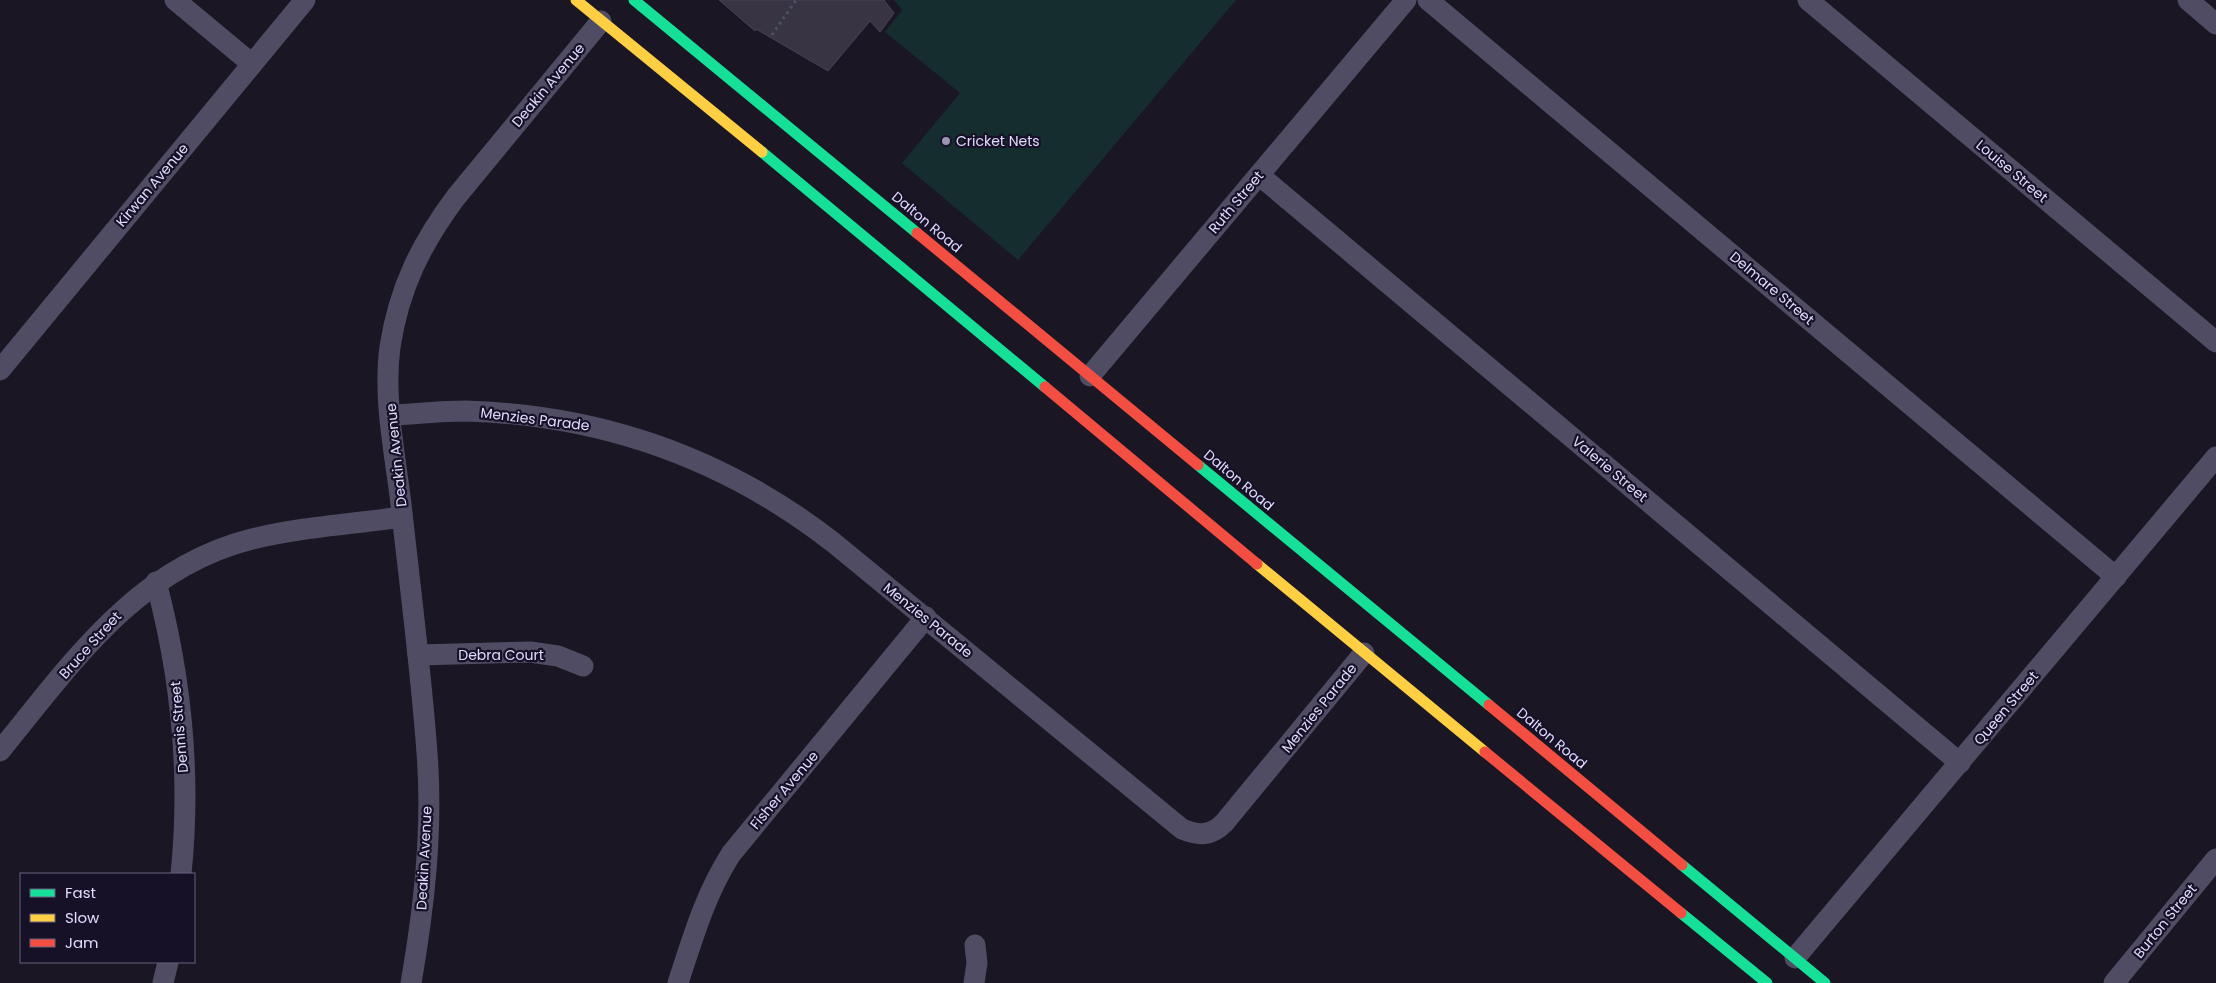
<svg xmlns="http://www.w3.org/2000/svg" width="2216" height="983" viewBox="0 0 2216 983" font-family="Poppins,sans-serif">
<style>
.green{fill:#162d2f}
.building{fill:#393444;stroke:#474256}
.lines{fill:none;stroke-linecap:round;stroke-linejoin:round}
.path{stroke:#4a5463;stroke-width:3;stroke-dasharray:2.5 4;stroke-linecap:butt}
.street{stroke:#4f4c63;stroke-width:21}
.fast{stroke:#16e098;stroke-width:11}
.slow{stroke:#ffcf43;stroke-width:11}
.jam{stroke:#f24e42;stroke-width:11}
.poi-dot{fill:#9b95b1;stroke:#171128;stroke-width:2}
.labels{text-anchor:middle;stroke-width:4.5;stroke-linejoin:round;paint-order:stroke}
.street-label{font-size:14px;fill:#e0dafd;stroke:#171128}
.poi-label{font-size:14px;fill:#e0dafd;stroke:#171128;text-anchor:start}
</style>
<rect width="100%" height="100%" fill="#1a1623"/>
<!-- green -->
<path class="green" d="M894,0H1236L1018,260L902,163L960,93L885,32L902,10Z"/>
<!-- building -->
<path class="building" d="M719,0H884L894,13L880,32L870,21L828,71L756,29L755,31Z"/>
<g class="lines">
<!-- path -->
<path class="path" d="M772,35L796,0"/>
<!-- street -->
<g class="street">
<path d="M175,0L252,64"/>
<path d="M1428,0L2116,577"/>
<path d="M1808,0L2216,342"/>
<path d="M2188,0L2216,24"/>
<path d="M1259,175L1960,763"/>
<path d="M0,370L305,0"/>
<path d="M1090,376L1406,0"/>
<path d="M390,415C415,414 441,411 466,411C604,415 725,458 834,543L1182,829C1199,836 1211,836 1224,823L1364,653"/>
<path d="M156,582C181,676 191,777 181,874"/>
<path d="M418,655L530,652L558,656L583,666"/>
<path d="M0,751C72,663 136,568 252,539C301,527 352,524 402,517"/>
<path d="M1795,958L2216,457"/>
<path d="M163,983L168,962"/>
<path d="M411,983C424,908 433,830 427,753C421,670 410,587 401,504C395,453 383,398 390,347C399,288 421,244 456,197L601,21"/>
<path d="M678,983C693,937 705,895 731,854L926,617"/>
<path d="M974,983L977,963L975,945"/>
<path d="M2114,983L2216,859"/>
</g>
<!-- fast -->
<g class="fast">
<path d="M634,0L917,233"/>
<path d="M762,152L1045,387"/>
<path d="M1198,465L1489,705"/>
<path d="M1682,865L1825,983"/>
<path d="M1681,913L1767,983"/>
</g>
<!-- slow -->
<g class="slow">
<path d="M576,0L762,152"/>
<path d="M1257,564L1485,752"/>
</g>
<!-- jam -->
<g class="jam">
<path d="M917,233L1198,465"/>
<path d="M1045,387L1257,564"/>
<path d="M1489,705L1682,865"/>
<path d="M1485,752L1681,913"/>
</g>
</g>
<!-- markers -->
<circle class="poi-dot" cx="946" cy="141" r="5"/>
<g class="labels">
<!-- street labels -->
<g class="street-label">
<text transform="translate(548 85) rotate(-50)" y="5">Deakin Avenue</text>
<text transform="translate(2012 171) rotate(40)" y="5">Louise Street</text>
<text transform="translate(152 185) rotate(-50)" y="5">Kirwan Avenue</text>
<text transform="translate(1236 202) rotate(-50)" y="5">Ruth Street</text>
<text transform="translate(927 222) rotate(40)" y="5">Dalton Road</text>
<text transform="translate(1772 288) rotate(40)" y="5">Delmare Street</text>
<text transform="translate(535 419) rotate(7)" y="5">Menzies Parade</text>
<text transform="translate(396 455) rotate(-96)" y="5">Deakin Avenue</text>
<text transform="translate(1610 469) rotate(40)" y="5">Valerie Street</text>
<text transform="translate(1239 480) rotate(40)" y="5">Dalton Road</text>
<text transform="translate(928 620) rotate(39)" y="5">Menzies Parade</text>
<text transform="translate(90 645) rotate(-48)" y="5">Bruce Street</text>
<text x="501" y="660">Debra Court</text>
<text transform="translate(1319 708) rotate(-51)" y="5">Menzies Parade</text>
<text transform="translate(2006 708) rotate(-50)" y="5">Queen Street</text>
<text transform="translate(179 727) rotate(-95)" y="5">Dennis Street</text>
<text transform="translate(1552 738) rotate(40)" y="5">Dalton Road</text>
<text transform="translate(784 790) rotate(-50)" y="5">Fisher Avenue</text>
<text transform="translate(424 858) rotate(-87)" y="5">Deakin Avenue</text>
<text transform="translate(2165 921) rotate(-51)" y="5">Burton Street</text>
</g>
<!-- poi labels -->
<g class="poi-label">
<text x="956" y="146">Cricket Nets</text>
</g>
</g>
<!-- legend -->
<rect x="20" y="873" width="175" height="90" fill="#171128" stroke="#67617d"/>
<rect x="30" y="889" width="25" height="8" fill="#16e098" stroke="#67617d"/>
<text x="65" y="898" font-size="15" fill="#e0dafd">Fast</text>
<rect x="30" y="914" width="25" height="8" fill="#ffcf43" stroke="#67617d"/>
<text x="65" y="923" font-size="15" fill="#e0dafd">Slow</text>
<rect x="30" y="939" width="25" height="8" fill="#f24e42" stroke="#67617d"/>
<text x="65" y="948" font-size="15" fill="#e0dafd">Jam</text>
</svg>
